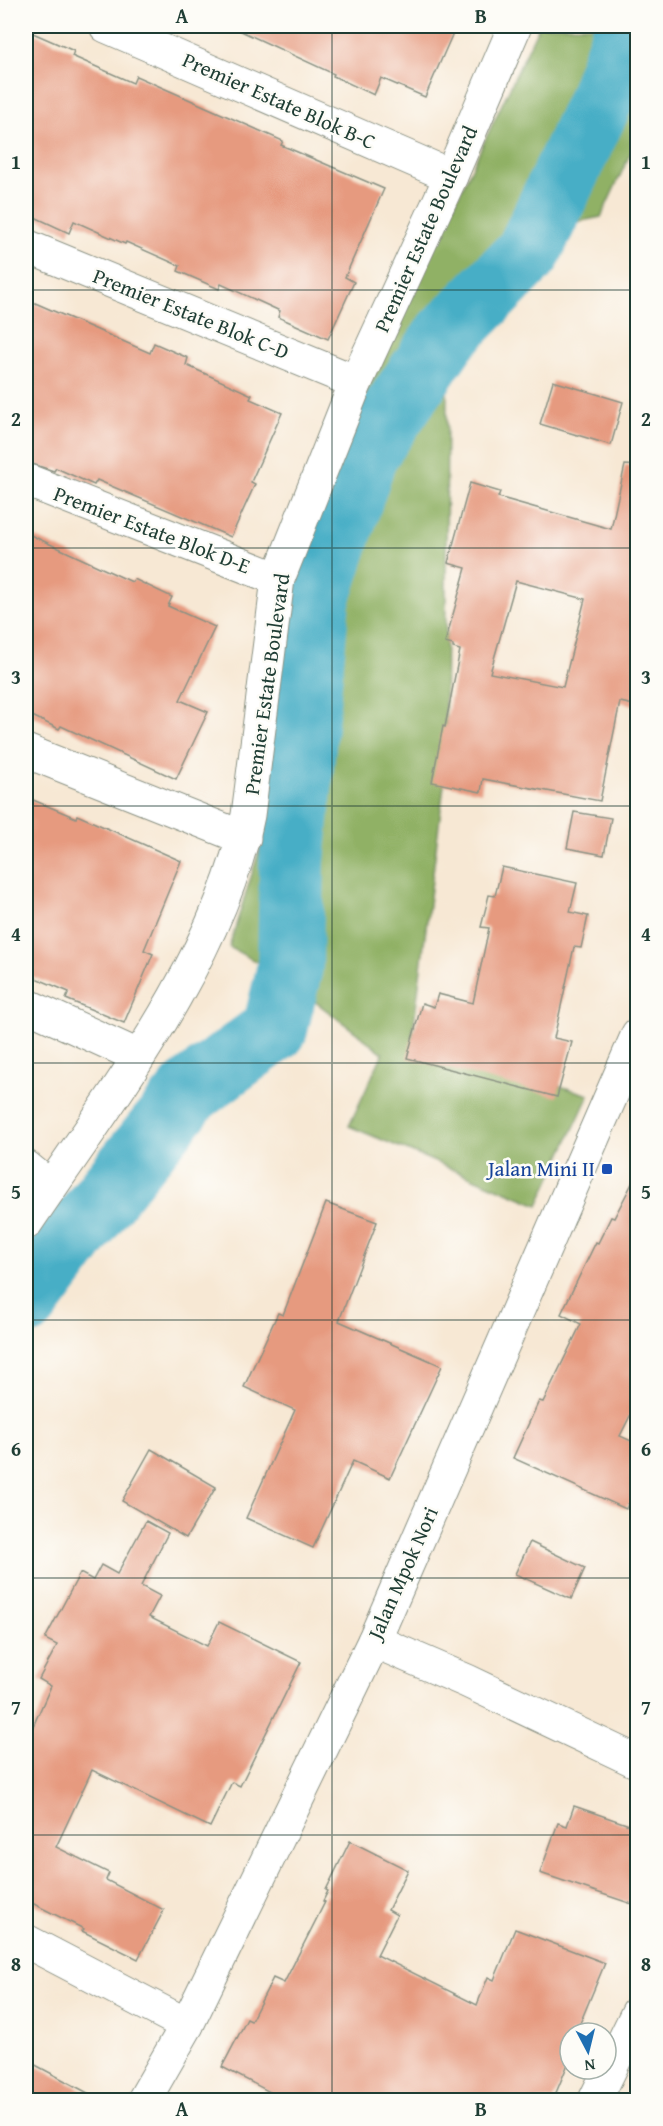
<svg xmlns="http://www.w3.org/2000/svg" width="663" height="2126" viewBox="0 0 663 2126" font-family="'Gentium Book Plus',serif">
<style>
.forest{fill:#90b165;stroke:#58774c;stroke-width:1.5}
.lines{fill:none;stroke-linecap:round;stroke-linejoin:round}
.river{stroke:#46aec6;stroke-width:66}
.building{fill:#e69a7f;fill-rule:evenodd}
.minor-casing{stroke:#8b9284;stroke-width:35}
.major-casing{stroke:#8b9284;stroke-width:35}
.minor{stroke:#fff;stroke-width:33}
.major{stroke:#fff;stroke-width:33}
.grid{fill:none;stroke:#1f3d34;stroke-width:1.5;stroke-opacity:0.55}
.transit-dot{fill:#1a4fb4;stroke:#fdfcf7;stroke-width:2}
.labels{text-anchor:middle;stroke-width:5;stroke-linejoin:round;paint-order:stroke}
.street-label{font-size:21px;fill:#1f3d34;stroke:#fdfcf7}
.transit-label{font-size:21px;fill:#164399;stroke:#fdfcf7;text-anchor:end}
.neatline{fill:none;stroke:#1f3d34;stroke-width:2}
.grid-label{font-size:20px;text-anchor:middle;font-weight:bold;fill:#1f3d34}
</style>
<rect width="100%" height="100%" fill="#fdfcf7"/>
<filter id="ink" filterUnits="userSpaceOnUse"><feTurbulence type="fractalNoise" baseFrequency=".0167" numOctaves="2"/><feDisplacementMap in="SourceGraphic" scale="12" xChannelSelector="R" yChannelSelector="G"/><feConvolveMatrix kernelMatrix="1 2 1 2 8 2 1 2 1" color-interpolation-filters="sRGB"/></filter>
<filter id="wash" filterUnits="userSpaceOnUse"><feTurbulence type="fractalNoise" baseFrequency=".008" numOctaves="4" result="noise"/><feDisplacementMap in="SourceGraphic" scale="24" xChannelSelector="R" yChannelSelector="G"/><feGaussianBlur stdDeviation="1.35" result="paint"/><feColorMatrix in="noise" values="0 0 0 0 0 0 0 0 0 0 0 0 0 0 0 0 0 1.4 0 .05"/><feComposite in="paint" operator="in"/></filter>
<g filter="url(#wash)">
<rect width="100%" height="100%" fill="#f7e8d4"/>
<!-- forest -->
<path class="forest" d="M539,26H637V139L601,217L552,227L447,391L445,777L412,1040L589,1095L538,1205L349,1126L383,1053L277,973L229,947L266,829L277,628L301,529Z"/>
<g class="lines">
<!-- river -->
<path class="river" d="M26,1303L110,1190L190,1092L275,1029L290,967L292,862L317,600L365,454L446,336L528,253L600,101L628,26"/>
</g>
<g id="blocks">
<!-- building -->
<g class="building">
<path d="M230,26H456L425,97L381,78L374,95L333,76L334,74Z"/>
<path d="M26,30L74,51L72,56L133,83L136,76L283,141L281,145L384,189L345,277L354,282L328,339L278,317L280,311L221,284L219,289L178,271L180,266L126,242L125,244L74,221L69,233L26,213Z"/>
<path d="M26,299L150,353L154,343L188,358L186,365L252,395L250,399L282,413L251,482L255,484L231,537L97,480L94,485L56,468L54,471L26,462Z"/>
<path d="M553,381L623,402L611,445L540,424Z"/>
<path d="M625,465L638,466V706L620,702L600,801L483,779L481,792L432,782L443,726L445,727L460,650L453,648V645L445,643L466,568L448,563L470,483L500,492L498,497L611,529ZM516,581L585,599L563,687L490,673Z"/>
<path d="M26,533L132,582L134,579L172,597L168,606L215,627L180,700L208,712L176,779L61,726L59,729L26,713Z"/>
<path d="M26,797L76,818L77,815L181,861L144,950L153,954L124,1023L66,999L69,992L26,974Z"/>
<path d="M574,812L611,818L604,855L567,848Z"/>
<path d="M502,867L577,883L570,912L588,916L581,948L574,947L554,1038L572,1042L557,1097L407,1058L422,1003L434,1007L438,994L473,1003L489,928L481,927L489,895L495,896Z"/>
<path d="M638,1172V1400L620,1436L638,1444V1508L628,1504L626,1509L513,1458L539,1401L543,1402L581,1324L561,1314L596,1242L598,1243L611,1217L614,1218Z"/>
<path d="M326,1203L377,1222L339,1321L442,1366L390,1478L353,1461L313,1548L246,1518L295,1410L244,1387L278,1313L283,1315Z"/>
<path d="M151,1449L216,1487L186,1538L122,1501Z"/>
<path d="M146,1521L168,1533L141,1586L160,1596L149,1617L207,1646L219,1622L301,1662L240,1786L232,1782L210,1827L92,1770L56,1847L109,1873L106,1880L164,1910L138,1959L82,1931L84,1929L30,1902L26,1911V1742L51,1686L39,1679L57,1645L45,1639L80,1573L93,1580L101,1565L117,1574Z"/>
<path d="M530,1542L585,1568L571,1599L515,1574Z"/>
<path d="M574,1806L638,1828V1906L540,1873L558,1823L567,1826Z"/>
<path d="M350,1841L408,1870L388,1910L397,1915L377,1955L477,2005L488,1977L494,1980L515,1929L605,1963L576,2033H570V2059L553,2100H266L270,2092L222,2067L247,2019L251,2021L273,1978L284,1983L325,1902L323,1901L328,1891L326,1890Z"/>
<path d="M26,2060L101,2100H26Z"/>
</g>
</g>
</g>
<g filter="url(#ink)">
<use href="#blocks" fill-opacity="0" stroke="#8b9284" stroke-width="1.5"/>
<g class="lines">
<!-- minor casing -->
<g class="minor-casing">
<g id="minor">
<path d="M106,26L451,176"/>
<path d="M26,246L356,382"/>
<path d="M26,480L278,579"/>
<path d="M26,751L244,838"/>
<path d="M26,1005L138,1056"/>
<path d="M26,1167L50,1187"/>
<path d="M26,1223C108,1102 219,960 248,815L278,579L356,382L451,176L515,26"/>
<path d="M374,1641L467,1681L638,1762"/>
<path d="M26,1941L187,2025"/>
<path d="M595,2100L638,2012"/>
</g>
</g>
<!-- major casing -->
<g class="major-casing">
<path id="major" d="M144,2100L187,2025L374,1641L638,1034"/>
</g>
<!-- minor -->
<use href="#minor" class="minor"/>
<!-- major -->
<use href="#major" class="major"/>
</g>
</g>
<!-- grid -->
<path class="grid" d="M332,26V2100M26,290H638M26,548H638M26,806H638M26,1063H638M26,1320H638M26,1578H638M26,1835H638"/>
<!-- markers -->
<rect class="transit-dot" x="601" y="1163" width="12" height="12" rx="3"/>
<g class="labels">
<!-- street labels -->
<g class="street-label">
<text transform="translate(279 101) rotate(24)" y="7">Premier Estate Blok B-C</text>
<text transform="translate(426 229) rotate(-66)" y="7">Premier Estate Boulevard</text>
<text transform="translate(191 314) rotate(22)" y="7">Premier Estate Blok C-D</text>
<text transform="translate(152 530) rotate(21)" y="7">Premier Estate Blok D-E</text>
<text transform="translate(267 684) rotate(-82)" y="7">Premier Estate Boulevard</text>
<text transform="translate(403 1573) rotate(-66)" y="7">Jalan Mpok Nori</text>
</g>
<!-- transit labels -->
<g class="transit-label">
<text x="595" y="1176">Jalan Mini II</text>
</g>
</g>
<!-- margin -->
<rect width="663" height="2126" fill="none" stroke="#fdfcf7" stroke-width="66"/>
<!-- north arrow -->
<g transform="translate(588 2051) rotate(173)"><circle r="28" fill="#fdfcf7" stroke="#a4b0a9" stroke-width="1.5"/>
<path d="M0-4.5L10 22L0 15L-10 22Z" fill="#1f6fb2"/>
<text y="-9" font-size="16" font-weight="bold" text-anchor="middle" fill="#1f3d34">N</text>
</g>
<rect x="33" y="33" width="597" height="2060" class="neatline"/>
<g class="grid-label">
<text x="182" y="23">A</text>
<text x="481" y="23">B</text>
<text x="16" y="169">1</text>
<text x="646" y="169">1</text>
<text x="16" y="426">2</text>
<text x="646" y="426">2</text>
<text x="16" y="684">3</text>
<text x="646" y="684">3</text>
<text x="16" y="941">4</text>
<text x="646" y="941">4</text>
<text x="16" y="1199">5</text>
<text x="646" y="1199">5</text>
<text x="16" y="1456">6</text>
<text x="646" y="1456">6</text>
<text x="16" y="1714">7</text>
<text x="646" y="1714">7</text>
<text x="16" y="1971">8</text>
<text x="646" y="1971">8</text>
<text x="182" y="2116">A</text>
<text x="481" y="2116">B</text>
</g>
</svg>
